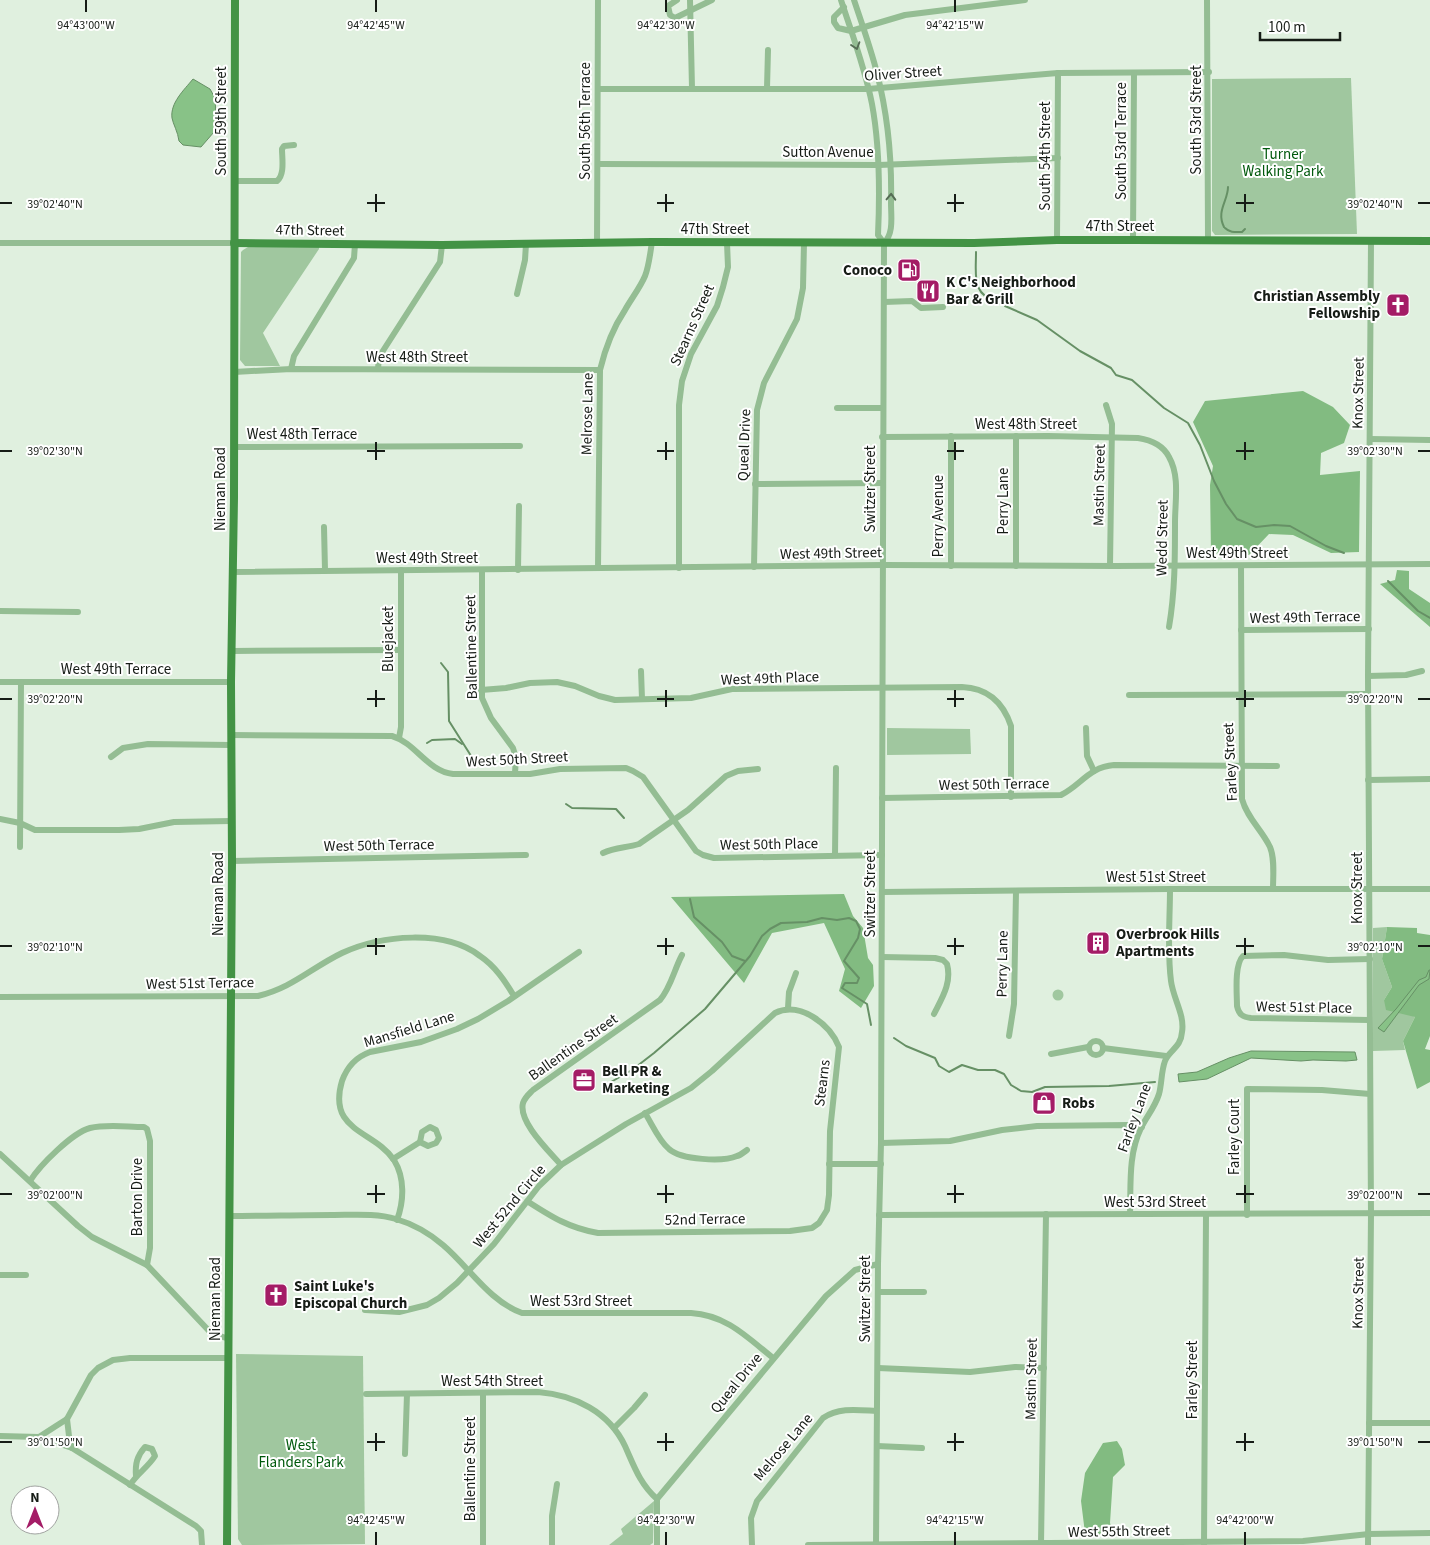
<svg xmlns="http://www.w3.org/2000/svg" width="1430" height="1545" viewBox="0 0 1430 1545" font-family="'Source Sans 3',sans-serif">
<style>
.green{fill:#a0c79f}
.forest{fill:#82bb81}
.water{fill:#88c287;stroke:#669065}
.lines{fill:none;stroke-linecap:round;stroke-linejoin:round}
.stream{stroke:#669065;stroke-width:2}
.minor{stroke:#94bd93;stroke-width:6}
.major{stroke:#439345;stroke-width:8}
.oneway{stroke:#556c54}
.ticks{fill:none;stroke:#161c16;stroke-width:2}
.labels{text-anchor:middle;stroke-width:4;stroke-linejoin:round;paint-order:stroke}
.street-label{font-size:15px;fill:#161c16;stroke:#fff}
.park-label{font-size:15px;fill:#00590c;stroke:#fff}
.poi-label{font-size:15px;font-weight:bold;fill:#161c16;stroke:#fff;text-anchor:start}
.ticks-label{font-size:12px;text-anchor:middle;fill:#161c16;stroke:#fff;stroke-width:4;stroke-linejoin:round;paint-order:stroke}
</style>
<rect width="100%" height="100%" fill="#e0f0df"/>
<!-- green -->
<g class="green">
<path d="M1351,78L1357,234L1215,235L1212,231V79Z"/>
<path d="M248,247H319V249L263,333L280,366H245L240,360L241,252L243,250Z"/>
<path d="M887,728L970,729L971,754L887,755Z"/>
<path d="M1387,927L1382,959L1392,987L1384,1000L1415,1017L1403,1041L1405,1050L1373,1051V928Z"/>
<circle cx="1058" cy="995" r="5.5"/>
<path d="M236,1354L363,1356L365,1544L242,1545L238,1539Z"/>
<path d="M654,1501L653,1543L650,1545H609L623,1534L621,1529Z"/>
</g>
<!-- forest -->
<g class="forest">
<path d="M1303,391L1333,407L1350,425L1344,443L1321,453L1320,475L1360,471L1359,552L1331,553L1293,535L1269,534L1249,555L1211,553L1210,485L1213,466L1193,422L1205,401Z"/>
<path d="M1397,570L1409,571V589L1430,603V627L1380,584L1395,580Z"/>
<path d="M844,894L853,916L863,928L868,958L873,965L874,986L861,1008L839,991L845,969L824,923L772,933L744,983L671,897Z"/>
<path d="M1387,927L1417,928V933L1430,935V1036L1425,1049L1430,1050V1082L1417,1089L1403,1041L1415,1017L1386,1010L1384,1000L1392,987L1382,959Z"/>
<path d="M1117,1441L1122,1449L1125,1465L1113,1477L1110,1523L1115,1536H1089L1085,1533L1081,1501L1085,1473L1103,1443Z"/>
</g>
<!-- water -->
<g class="water">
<path d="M193,79L210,89L215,98L216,116L214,132L201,147L183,145L179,141C178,132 173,124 172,118C170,103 184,90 193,79Z"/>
<path d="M1429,970H1430L1429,979L1419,985L1384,1032L1378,1028L1396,1009L1419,980L1426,977Z"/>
<path d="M1251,1051L1355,1052L1357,1060L1346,1061L1313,1060L1301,1061L1251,1058L1207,1079L1179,1082L1178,1074L1197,1072L1229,1058Z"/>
</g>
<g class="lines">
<!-- stream -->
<g class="stream">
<path d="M1224,227C1216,211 1228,201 1228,187"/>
<path d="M1225,228C1230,233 1236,232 1242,232L1245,229"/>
<path d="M976,252C976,278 971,293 999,304"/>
<path d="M1005,306L1037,320L1080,351L1111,368L1116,375L1132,380L1164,408L1188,423L1200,445L1214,481L1226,504L1237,519L1256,527L1274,525L1290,526L1326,546L1344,553"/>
<path d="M1388,581L1418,611L1430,618"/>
<path d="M441,663L448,672L449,721L473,759"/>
<path d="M427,743L432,740L455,739L462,744"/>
<path d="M566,804L572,808L616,809L624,818"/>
<path d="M690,899L694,917L722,942L732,956L745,961"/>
<path d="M894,1038L906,1046L935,1058L939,1066L949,1072L962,1065L978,1070H995L1004,1074L1011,1085L1021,1091L1032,1092L1045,1087L1109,1086L1155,1082"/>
<path d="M604,1086L632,1070L654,1053L705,1009L750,956L762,936L770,929L781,923L807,922L822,918L837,920L849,918L856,921L860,929L858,938L844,961L859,978L857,983H845L842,988L867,1004L871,1025"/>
</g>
<!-- minor -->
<g class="minor">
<path d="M677,0L668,6L670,15L675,18L712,0"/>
<path d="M690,0L692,88"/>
<path d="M841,0C852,34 865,68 872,104C880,147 880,191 878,235L884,243"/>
<path d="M854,0C862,24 871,49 877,73C888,116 892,160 891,203C891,217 894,233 884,243"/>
<path d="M1207,0L1208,240"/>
<path d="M844,7L834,17V22L838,28L851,31L905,15L1025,0"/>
<path d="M767,88L768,50"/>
<path d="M598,89H868L1058,73L1209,72"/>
<path d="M598,164L879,165L1058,158"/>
<path d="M234,181H277C285,175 282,158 282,149L284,146L294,145"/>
<path d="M1057,240L1058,73"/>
<path d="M1133,240L1134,73"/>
<path d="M0,243H234"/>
<path d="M597,243L598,0"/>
<path d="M517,294L525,260L526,244"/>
<path d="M884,302L912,301L921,308L943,307"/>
<path d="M291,369L294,356L354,258L355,244"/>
<path d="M378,369L379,357L440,262L442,245"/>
<path d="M234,372L291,369L600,370"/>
<path d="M1106,405L1112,424L1110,566"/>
<path d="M837,408H883"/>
<path d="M1016,436V566"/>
<path d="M882,437L1048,436L1138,438C1151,440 1163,445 1169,457C1180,476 1175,502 1175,522C1175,557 1175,592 1169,627"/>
<path d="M1370,439L1430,440"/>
<path d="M234,447L520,446"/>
<path d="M755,484L883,483"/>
<path d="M324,527L325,570"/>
<path d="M951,566V436"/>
<path d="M1241,566L1242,799C1247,818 1262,830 1270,847C1275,859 1273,876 1273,889"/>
<path d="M754,567L757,410L764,383L797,319L803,288L804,243"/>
<path d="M598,568L600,370C605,349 613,328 625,310C631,299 640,288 645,276C649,266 650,254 652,242"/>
<path d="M679,568V405L682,381L691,354L717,306L723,287L728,267L727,243"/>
<path d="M482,570V698L491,718L513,748L516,758L515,773"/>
<path d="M518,570L519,506"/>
<path d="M233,572L883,565L1115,566L1430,564"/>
<path d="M0,611L78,612"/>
<path d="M1241,630L1369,629"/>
<path d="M233,651L400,650"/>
<path d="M641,671L642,699"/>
<path d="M1368,676L1406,675L1422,671"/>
<path d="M0,682H231"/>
<path d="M481,690L506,688L530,683L557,682L575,686L599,696L615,700L691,698L732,689L962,687C987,688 1003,702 1011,726V797"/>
<path d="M1129,695L1368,694"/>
<path d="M1086,728L1087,756L1094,771"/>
<path d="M231,735L392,736C416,743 427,771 453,774H530L560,769L626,768L633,771L643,777L696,851L703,855L714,858L882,855"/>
<path d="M399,738L401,727V570"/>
<path d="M111,757L123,748L148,744L231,745"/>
<path d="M1368,780L1430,779"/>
<path d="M882,798L1061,795C1081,785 1089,767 1114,765L1277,766"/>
<path d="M0,819L20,823L35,830H119L139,829L174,822L231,821"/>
<path d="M20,847L21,682"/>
<path d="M603,853C615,847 627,848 639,844L688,810L726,776L738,771L758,769"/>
<path d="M835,855L836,768"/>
<path d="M232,861L526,855"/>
<path d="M882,892L1170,889H1430"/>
<path d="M882,957L935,958L943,960L947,964C952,983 942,998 934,1014"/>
<path d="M0,997L258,996C292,988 311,968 342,953C381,935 445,929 480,956C495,966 505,981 514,996"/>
<path d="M788,1008L789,992L796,973"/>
<path d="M1369,1020L1251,1018C1243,1017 1239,1015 1237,1006C1237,994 1234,965 1243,956L1284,955L1328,960L1370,959"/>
<path d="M1009,1036L1014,1004L1016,891"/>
<circle cx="1096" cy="1048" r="7"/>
<path d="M1103,1048L1166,1056"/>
<path d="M1051,1054L1088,1047"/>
<path d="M645,1113C652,1124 659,1141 669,1149C681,1160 723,1162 737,1156C741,1155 744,1152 747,1150"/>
<path d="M430,1127L436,1130L439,1138L436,1143L428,1146L420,1142L422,1132Z"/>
<path d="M881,1143L950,1141L1002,1130L1037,1126L1128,1125L1142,1127"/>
<path d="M0,1154L78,1226L92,1237L147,1265L211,1333L229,1339"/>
<path d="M393,1159L420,1142"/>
<path d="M829,1164H881"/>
<path d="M561,1165C549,1151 518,1122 523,1103C525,1097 529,1094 533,1090L660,1000C671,987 674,970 682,955"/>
<path d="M30,1181C40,1165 72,1133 90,1128C107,1124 127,1127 144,1127L147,1129L150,1141V1248L147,1265"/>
<path d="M1130,1214C1131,1185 1128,1155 1141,1128C1147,1116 1155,1107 1159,1094C1162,1083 1161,1072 1165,1061C1169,1050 1181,1048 1182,1032C1185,1015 1173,998 1171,981C1167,951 1170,919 1170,889"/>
<path d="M879,1215L1430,1213"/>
<path d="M1247,1215V1089L1322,1090L1370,1094"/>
<path d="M230,1216C264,1216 298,1215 332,1215C353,1215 376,1213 396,1219C413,1224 429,1233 443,1245C469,1267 489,1301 522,1313H691C726,1315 747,1337 773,1358"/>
<path d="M397,1220C404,1201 405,1178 394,1160C374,1130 327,1132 342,1081C347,1067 356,1057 370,1052L421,1042L457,1029L478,1019L508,1001L579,952"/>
<path d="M0,1275H26"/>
<path d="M878,1292H924"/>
<path d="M365,1310L399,1312L427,1305L439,1298L457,1283L494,1244L539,1186L561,1165L626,1124L691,1088L712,1071L775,1013C800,1001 830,1024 839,1047L830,1131L829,1195L827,1210L819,1223L812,1228L790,1231L598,1233C569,1228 552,1217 527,1201"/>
<path d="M878,1368L970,1372L1015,1367L1044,1368"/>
<path d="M483,1393V1545"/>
<path d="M366,1394L538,1392C575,1395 609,1412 625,1446C634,1466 640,1484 657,1499"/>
<path d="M67,1419L69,1436L72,1448"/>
<path d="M1369,1423H1430"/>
<path d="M614,1428L634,1408L645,1395"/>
<path d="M0,1436L39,1437L56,1426L67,1419L91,1375L98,1368L113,1360L130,1358H229"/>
<path d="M39,1437L72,1448L196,1526L201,1531L202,1545"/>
<path d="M877,1446L922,1448"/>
<path d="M405,1454L407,1394"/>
<path d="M130,1485C137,1474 148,1467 155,1456L152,1449L145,1447C137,1456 135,1464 136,1476"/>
<path d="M876,1544L878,1264L881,1143L884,243"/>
<path d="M1041,1544L1046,1214"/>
<path d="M552,1545V1516L557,1484"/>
<path d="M657,1545V1499L826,1296L855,1270L878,1264"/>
<path d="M752,1545L751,1518L757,1501L823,1418C839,1407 858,1410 876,1411"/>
<path d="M808,1545L1303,1541L1369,1534L1430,1533"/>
<path d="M1204,1545L1206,1215"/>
<path d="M1368,1545L1371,1214L1368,676L1371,241"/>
</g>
<!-- major -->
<g class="major">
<path d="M234,243L442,245L652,242L974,243L1057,240H1133L1430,241"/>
<path d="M227,1545L232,861L231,682L234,498L235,0"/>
</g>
</g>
<!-- one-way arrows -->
<defs><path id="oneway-chevron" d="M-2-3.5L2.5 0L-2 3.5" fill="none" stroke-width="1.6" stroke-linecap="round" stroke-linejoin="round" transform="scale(1.25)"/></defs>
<g class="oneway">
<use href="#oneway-chevron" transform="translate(856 46) rotate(72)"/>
<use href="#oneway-chevron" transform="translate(891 197) rotate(-88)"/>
</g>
<!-- ticks -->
<path class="ticks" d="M86,0V12M376,0V12M666,0V12M955,0V12M376,194V212M666,194V212M955,194V212M1245,194V212M0,203H12M367,203H385M657,203H674M947,203H964M1236,203H1254M1418,203H1430M376,442V460M666,442V460M955,442V460M1245,442V460M0,451H12M367,451H385M657,451H674M947,451H964M1236,451H1254M1418,451H1430M376,690V707M666,690V707M955,690V707M1245,690V707M0,699H12M367,699H385M657,699H674M947,699H964M1236,699H1254M1418,699H1430M376,938V955M666,938V955M955,938V955M1245,938V955M0,946H12M367,946H385M657,946H674M947,946H964M1236,946H1254M1418,946H1430M376,1185V1203M666,1185V1203M955,1185V1203M1245,1185V1203M0,1194H12M367,1194H385M657,1194H674M947,1194H964M1236,1194H1254M1418,1194H1430M376,1433V1451M666,1433V1451M955,1433V1451M1245,1433V1451M0,1442H12M367,1442H385M657,1442H674M947,1442H964M1236,1442H1254M1418,1442H1430M376,1532V1545M666,1532V1545M955,1532V1545M1245,1532V1545"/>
<!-- icons -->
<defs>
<g id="fuel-square" transform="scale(1.25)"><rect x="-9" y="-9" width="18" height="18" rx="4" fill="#a41c66" stroke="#fff"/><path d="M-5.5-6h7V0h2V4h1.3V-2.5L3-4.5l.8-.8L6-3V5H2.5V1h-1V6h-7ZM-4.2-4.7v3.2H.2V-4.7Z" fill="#fff"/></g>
<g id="restaurant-square" transform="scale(1.25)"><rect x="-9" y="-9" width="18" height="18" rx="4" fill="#a41c66" stroke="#fff"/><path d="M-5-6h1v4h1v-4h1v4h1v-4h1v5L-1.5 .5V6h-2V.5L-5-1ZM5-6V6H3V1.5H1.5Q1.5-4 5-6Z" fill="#fff"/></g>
<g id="church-square" transform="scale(1.25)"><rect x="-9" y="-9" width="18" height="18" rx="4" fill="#a41c66" stroke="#fff"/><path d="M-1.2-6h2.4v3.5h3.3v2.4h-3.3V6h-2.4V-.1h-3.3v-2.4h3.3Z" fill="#fff"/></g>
<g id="building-square" transform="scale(1.25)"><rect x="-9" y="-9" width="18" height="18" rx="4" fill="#a41c66" stroke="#fff"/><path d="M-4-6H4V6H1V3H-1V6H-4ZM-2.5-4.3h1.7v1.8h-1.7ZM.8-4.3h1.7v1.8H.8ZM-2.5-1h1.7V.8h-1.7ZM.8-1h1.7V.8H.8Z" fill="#fff"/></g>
<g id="office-square" transform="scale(1.25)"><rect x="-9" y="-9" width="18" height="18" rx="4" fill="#a41c66" stroke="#fff"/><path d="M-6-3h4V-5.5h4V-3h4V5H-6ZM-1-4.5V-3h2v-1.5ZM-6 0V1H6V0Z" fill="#fff"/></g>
<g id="shop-square" transform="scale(1.25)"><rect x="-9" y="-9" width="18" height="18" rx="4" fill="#a41c66" stroke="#fff"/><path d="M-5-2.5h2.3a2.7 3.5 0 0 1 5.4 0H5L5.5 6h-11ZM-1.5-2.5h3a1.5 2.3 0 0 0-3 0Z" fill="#fff"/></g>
</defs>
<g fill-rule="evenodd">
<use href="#fuel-square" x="909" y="270"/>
<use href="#restaurant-square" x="928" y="291"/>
<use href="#church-square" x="1398" y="305"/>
<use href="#building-square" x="1098" y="943"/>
<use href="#office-square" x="584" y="1080"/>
<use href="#shop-square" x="1044" y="1103"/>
<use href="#church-square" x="276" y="1295"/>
</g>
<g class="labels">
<!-- street labels -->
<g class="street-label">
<text transform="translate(903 73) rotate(-4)" y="5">Oliver Street</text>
<text transform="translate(1196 120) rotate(-90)" y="5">South 53rd Street</text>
<text transform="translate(221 121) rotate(-90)" y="5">South 59th Street</text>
<text transform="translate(585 121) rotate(-90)" y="5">South 56th Terrace</text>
<text transform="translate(1121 141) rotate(-90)" y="5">South 53rd Terrace</text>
<text x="828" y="157">Sutton Avenue</text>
<text transform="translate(1045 156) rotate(-90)" y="5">South 54th Street</text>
<text x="1120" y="231">47th Street</text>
<text x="715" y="234">47th Street</text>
<text transform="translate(310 230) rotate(1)" y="5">47th Street</text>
<text transform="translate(692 325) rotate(-66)" y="5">Stearns Street</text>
<text x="417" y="362">West 48th Street</text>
<text transform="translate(1358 393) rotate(-89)" y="5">Knox Street</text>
<text transform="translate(587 414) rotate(-89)" y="5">Melrose Lane</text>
<text x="1026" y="429">West 48th Street</text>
<text x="302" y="439">West 48th Terrace</text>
<text transform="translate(744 445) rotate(-88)" y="5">Queal Drive</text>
<text transform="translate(1099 485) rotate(-89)" y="5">Mastin Street</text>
<text transform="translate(220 489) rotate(-90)" y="5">Nieman Road</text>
<text transform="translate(870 489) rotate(-90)" y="5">Switzer Street</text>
<text transform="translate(1003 501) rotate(-90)" y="5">Perry Lane</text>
<text transform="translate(938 516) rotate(-90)" y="5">Perry Avenue</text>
<text transform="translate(1162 538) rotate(-89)" y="5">Wedd Street</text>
<text transform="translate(831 553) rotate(-1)" y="5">West 49th Street</text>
<text x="1237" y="558">West 49th Street</text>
<text x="427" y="563">West 49th Street</text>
<text transform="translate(1305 617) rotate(-1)" y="5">West 49th Terrace</text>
<text transform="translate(388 639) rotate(-90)" y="5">Bluejacket</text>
<text transform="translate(471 647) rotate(-91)" y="5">Ballentine Street</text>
<text x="116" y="674">West 49th Terrace</text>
<text transform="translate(770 678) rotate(-2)" y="5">West 49th Place</text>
<text transform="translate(517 759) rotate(-3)" y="5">West 50th Street</text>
<text transform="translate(1230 762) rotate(-93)" y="5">Farley Street</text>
<text transform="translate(994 784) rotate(-1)" y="5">West 50th Terrace</text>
<text transform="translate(769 844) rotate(-1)" y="5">West 50th Place</text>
<text transform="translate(379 845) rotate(-1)" y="5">West 50th Terrace</text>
<text x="1156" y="882">West 51st Street</text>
<text transform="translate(1357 888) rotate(-90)" y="5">Knox Street</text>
<text transform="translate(218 894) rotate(-90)" y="5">Nieman Road</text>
<text transform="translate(870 894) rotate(-90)" y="5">Switzer Street</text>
<text transform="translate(1002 964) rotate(-89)" y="5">Perry Lane</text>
<text transform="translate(200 983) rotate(-1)" y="5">West 51st Terrace</text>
<text transform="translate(1304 1007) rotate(1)" y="5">West 51st Place</text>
<text transform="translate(409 1029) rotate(-17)" y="5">Mansfield Lane</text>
<text transform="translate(573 1047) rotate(-35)" y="5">Ballentine Street</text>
<text transform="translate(822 1083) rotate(-83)" y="5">Stearns</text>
<text transform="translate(1134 1118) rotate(-70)" y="5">Farley Lane</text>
<text transform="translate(1234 1137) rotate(-90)" y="5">Farley Court</text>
<text transform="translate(137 1197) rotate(-90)" y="5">Barton Drive</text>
<text x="1155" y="1207">West 53rd Street</text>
<text transform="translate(509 1206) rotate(-50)" y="5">West 52nd Circle</text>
<text transform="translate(705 1219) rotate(-1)" y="5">52nd Terrace</text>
<text transform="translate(1358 1293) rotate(-89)" y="5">Knox Street</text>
<text transform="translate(215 1299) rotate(-90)" y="5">Nieman Road</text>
<text transform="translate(865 1299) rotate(-90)" y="5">Switzer Street</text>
<text x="581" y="1306">West 53rd Street</text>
<text transform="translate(1031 1379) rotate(-89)" y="5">Mastin Street</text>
<text transform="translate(1192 1380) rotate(-90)" y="5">Farley Street</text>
<text x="492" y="1386">West 54th Street</text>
<text transform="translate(736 1383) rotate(-51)" y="5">Queal Drive</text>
<text transform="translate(783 1447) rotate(-50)" y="5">Melrose Lane</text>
<text transform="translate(470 1469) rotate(-90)" y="5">Ballentine Street</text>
<text transform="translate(1119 1531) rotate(-1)" y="5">West 55th Street</text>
</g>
<!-- park labels -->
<g class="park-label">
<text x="1283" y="159">Turner<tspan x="1283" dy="17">Walking Park</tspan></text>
<text x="301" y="1450">West<tspan x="301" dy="17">Flanders Park</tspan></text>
</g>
<!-- poi labels -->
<g class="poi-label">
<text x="892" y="275" text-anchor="end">Conoco</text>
<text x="946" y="287">K C's Neighborhood<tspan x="946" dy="17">Bar &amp; Grill</tspan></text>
<text x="1380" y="301" text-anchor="end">Christian Assembly<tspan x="1380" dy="17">Fellowship</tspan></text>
<text x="1116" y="939">Overbrook Hills<tspan x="1116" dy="17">Apartments</tspan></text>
<text x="602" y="1076">Bell PR &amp;<tspan x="602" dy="17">Marketing</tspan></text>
<text x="1062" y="1108">Robs</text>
<text x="294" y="1291">Saint Luke's<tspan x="294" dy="17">Episcopal Church</tspan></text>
</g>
</g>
<g class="ticks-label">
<text x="86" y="29">94°43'00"W</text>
<text x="376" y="29">94°42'45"W</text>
<text x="666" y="29">94°42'30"W</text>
<text x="955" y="29">94°42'15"W</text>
<text x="55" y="208">39°02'40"N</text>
<text x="1375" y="208">39°02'40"N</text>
<text x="55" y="455">39°02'30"N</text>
<text x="1375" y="455">39°02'30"N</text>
<text x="55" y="703">39°02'20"N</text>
<text x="1375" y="703">39°02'20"N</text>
<text x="55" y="951">39°02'10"N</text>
<text x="1375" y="951">39°02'10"N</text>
<text x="55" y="1199">39°02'00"N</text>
<text x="1375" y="1199">39°02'00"N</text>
<text x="55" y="1446">39°01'50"N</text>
<text x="1375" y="1446">39°01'50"N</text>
<text x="376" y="1524">94°42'45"W</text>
<text x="666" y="1524">94°42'30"W</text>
<text x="955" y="1524">94°42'15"W</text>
<text x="1245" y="1524">94°42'00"W</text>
</g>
<!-- north arrow -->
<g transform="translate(35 1510)"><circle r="24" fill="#ffffff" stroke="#a2a4a2"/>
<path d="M0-4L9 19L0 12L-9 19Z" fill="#a41c66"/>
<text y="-8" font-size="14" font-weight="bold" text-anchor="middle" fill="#161c16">N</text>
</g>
<!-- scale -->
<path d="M1260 32v8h80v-8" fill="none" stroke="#161c16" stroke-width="2.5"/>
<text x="1268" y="32" font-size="15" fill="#161c16" stroke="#ffffff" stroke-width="4" paint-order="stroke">100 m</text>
</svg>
